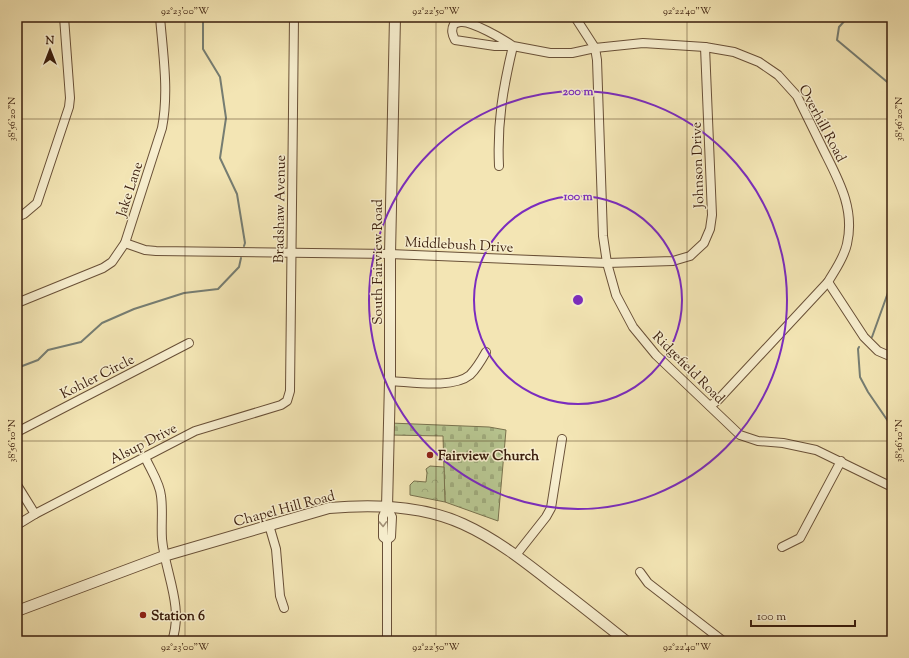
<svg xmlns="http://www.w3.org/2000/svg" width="909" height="658" viewBox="0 0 909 658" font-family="'Sorts Mill Goudy',serif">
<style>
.cemetery{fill:url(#cemetery-stones);stroke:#79724e}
.park{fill:url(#park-crowns);stroke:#79724e}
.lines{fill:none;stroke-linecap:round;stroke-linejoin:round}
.stream{stroke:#767d72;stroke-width:2}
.minor-casing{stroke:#695037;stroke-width:10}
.tertiary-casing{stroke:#695037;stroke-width:12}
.minor{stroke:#f7eece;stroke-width:8}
.tertiary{stroke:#f7eece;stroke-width:10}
.oneway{stroke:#a29077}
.ticks{fill:none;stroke:#3b1e0d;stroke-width:1;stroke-opacity:0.45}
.ring{fill:none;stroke:#7b2cbf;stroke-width:2}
.poi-dot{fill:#8f2418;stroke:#f7eece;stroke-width:1.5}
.labels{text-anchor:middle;stroke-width:3;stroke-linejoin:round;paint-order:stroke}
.street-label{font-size:14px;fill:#3b1e0d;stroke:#f7eece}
.poi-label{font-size:14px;font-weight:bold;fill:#3b1e0d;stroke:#f7eece;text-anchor:start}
.centre{fill:#7b2cbf;stroke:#f7eece;stroke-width:2}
.ring-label{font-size:12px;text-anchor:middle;font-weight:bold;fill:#7b2cbf;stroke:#f7eece;stroke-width:3;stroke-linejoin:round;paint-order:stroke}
.neatline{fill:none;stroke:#3b1e0d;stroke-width:1.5}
.ticks-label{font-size:10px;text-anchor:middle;fill:#3b1e0d}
</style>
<defs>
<pattern id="cemetery-stones" width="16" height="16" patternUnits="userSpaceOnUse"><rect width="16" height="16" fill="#b7c590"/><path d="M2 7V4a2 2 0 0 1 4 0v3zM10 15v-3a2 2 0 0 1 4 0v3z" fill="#9ea97b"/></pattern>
<pattern id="park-crowns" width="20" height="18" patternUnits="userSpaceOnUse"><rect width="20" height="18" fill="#b7c590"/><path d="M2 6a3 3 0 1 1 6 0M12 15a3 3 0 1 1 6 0" fill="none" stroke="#9ea97b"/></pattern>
</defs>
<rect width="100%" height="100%" fill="#f3e5b4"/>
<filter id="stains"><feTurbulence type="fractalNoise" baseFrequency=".005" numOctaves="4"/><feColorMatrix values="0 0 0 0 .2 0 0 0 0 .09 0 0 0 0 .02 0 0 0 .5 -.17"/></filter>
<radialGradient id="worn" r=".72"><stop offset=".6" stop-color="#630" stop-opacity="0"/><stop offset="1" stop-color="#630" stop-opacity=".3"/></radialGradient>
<!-- cemetery -->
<path class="cemetery" d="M390,423L489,427L506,430L498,521L445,502L443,436L390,435Z"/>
<!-- park -->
<path class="park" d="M430,466L444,467L445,502L410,495V485L414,481L426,482L427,473L426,469Z"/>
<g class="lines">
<!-- stream -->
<g class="stream">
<path d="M203,17V49L220,77L226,118L220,158L237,194L245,243L244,246"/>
<path d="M848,17L839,27L837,40L892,86L888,127L892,154"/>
<path d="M872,337L890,287L892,270"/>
<path d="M859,347L858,349L860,377L868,392L892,427"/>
<path d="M17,368L38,360L48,350L81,342L102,323L134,309L184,293L218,289L239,267L241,258"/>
</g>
<!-- minor casing -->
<g class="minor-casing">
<g id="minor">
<path d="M575,17L595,48L597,60L603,236L607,263L616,295L633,327L656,355L740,435L758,441L783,443L816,450L892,487"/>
<path d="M499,166C497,122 503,88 513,46C503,39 472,21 461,22C458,22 457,23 454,24C451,30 452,34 455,40L495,46H513L550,53H572L595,48L643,43L705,47L734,52L759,62L778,75L797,96C806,114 815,133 824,151C839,181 855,209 847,244C844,258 835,270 828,282L718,400L710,406"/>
<path d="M17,217L24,214L37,203L69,107L70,98L64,17"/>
<path d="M125,243L145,250L156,251L390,254L607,263L673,261L690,256L704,243L710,229L712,215L705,47"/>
<path d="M828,282L864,337L878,351L892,357"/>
<path d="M17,303L103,268L112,262L125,243L162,128C169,92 163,54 160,17"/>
<path d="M390,381C412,382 453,389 470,375C477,368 481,361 486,352"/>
<path d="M17,432L189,343"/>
<path d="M145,457C150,469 160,483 161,496C163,510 161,525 162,539C165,573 184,606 172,641"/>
<path d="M17,485L35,514"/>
<path d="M387,507L383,516V537L387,540"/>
<path d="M387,507L392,517L391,537L387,540"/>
<path d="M17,525L35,514L195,431L281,405L287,401L290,391L294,17"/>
<path d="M269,525L276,549L280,596L284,608"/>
<path d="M782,547L800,538L841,461"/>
<path d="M516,555L546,517L551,508L562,439"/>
<path d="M640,572L648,583L723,641"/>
<path d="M387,641V540"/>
</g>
</g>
<!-- tertiary casing -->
<g class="tertiary-casing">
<g id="tertiary">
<path d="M387,507L390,381V254L395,17"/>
<path d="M17,611L164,556L329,508C373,504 422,505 463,524C496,539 524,561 552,583C577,602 602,622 626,641"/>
</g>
</g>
<!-- minor -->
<use href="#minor" class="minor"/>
<!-- tertiary -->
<use href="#tertiary" class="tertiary"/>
</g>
<!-- one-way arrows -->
<defs><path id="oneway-chevron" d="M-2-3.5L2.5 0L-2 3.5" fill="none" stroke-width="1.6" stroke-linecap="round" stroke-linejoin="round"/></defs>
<use class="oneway" href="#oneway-chevron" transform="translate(383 524) rotate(88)"/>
<!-- ticks -->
<path class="ticks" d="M185,17V641M436,17V641M687,17V641M17,119H892M17,441H892"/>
<!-- distance rings -->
<g class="ring">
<circle cx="578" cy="300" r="104"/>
<circle cx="578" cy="300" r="209"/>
</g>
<!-- markers -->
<g class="poi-dot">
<circle cx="430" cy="455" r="4"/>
<circle cx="143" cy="615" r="4"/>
</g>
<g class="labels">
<!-- street labels -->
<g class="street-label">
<text transform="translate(823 123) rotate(62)" y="5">Overhill Road</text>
<text transform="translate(697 165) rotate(-92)" y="5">Johnson Drive</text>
<text transform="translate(129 189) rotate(-72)" y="5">Jake Lane</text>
<text transform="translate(279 209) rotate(-89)" y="5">Bradshaw Avenue</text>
<text transform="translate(459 244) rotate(3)" y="5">Middlebush Drive</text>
<text transform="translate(377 262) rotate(-90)" y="5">South Fairview Road</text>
<text transform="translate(689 367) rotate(45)" y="5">Ridgefield Road</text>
<text transform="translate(97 376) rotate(-27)" y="5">Kohler Circle</text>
<text transform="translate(143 443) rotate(-27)" y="5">Alsup Drive</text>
<text transform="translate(284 508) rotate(-15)" y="5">Chapel Hill Road</text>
</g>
<!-- poi labels -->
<g class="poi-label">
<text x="438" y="460">Fairview Church</text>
<text x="151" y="620">Station 6</text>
</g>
</g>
<circle cx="578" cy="300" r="6" class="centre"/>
<g class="ring-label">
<text x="578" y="95">200 m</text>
<text x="578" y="200">100 m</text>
</g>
<!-- margin -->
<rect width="909" height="658" fill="none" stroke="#f3e5b4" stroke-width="44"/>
<!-- north arrow -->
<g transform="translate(50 50)" stroke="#f7eece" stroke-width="3" paint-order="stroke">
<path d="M0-3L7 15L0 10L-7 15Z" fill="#3b1e0d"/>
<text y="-6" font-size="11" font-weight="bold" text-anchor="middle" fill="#3b1e0d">N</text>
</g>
<!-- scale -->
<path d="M751 620v6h104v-6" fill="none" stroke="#3b1e0d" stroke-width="2"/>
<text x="757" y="620" font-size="12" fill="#3b1e0d" stroke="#f7eece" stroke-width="3" paint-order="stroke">100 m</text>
<rect x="22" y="22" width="865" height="614" class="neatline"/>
<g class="ticks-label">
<text x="185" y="14">92°23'00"W</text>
<text x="436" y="14">92°22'50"W</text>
<text x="687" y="14">92°22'40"W</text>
<text transform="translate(11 119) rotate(-90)" y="4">38°56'20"N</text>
<text transform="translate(898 119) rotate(-90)" y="4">38°56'20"N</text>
<text transform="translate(11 441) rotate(-90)" y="4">38°56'10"N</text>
<text transform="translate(898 441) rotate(-90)" y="4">38°56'10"N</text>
<text x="185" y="650">92°23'00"W</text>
<text x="436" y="650">92°22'50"W</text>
<text x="687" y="650">92°22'40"W</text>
</g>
<rect width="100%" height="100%" filter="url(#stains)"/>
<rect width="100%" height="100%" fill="url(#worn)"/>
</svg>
